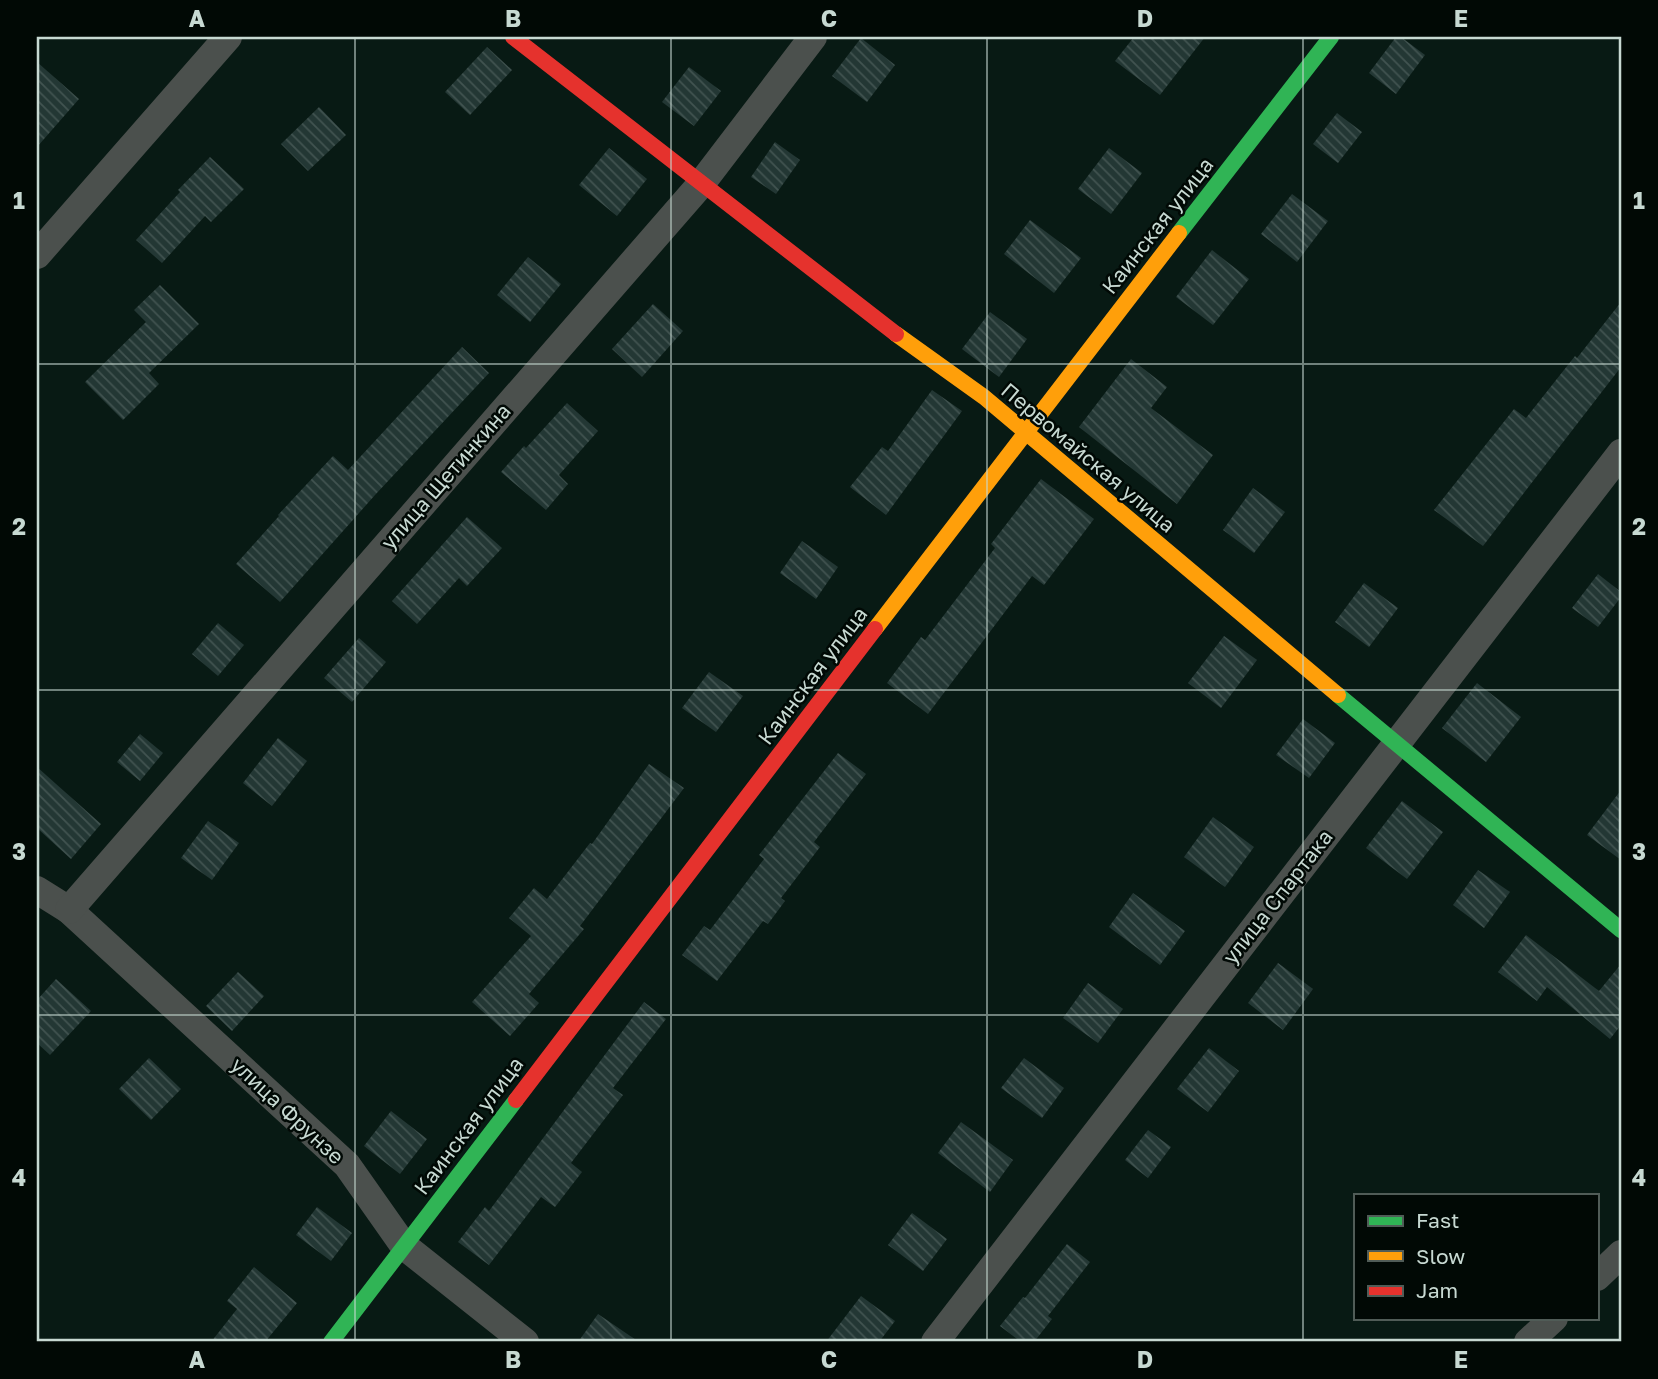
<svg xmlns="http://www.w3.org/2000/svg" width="1658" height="1379" viewBox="0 0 1658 1379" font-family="'Golos Text',sans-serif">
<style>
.building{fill:url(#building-back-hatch)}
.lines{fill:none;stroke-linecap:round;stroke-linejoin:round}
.street{stroke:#4b504d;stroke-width:28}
.fast{stroke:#30b455;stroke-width:16}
.slow{stroke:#ff9f0a;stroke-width:16}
.jam{stroke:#e5322d;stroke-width:16}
.grid{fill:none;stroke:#c7d9d2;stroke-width:2;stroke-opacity:0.55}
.labels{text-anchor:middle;stroke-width:5;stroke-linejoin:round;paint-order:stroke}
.street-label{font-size:21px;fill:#c7d9d2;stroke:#010905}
.neatline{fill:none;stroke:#c7d9d2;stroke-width:2.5}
.grid-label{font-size:23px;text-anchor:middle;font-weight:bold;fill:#c7d9d2}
</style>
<defs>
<pattern id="building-back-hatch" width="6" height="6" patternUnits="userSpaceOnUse" patternTransform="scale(1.75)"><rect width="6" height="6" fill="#233734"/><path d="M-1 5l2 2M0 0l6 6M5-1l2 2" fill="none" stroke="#415350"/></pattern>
</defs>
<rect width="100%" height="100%" fill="#081a14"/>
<!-- building -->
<g class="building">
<path d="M1134,37H1205L1160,95L1115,61Z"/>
<path d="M1396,37H1401L1425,55L1396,94L1369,73Z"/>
<path d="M861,38L895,65L867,102L832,76Z"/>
<path d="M487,47L512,70L470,115L445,92Z"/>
<path d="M37,62L79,99L37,147Z"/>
<path d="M689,67L721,91L694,126L662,102Z"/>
<path d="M319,107L346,135L308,171L281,144Z"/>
<path d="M1337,113L1362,132L1338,163L1313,144Z"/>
<path d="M775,142L800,160L776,194L751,177Z"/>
<path d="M609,148L647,179L617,216L579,185Z"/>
<path d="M1109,148L1142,173L1111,214L1078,189Z"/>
<path d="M210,157L244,189L211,222L205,216L162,263L136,240L180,192L178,190Z"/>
<path d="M1292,194L1328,221L1297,262L1261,234Z"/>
<path d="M1030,220L1081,258L1054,293L1004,254Z"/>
<path d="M1212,250L1249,279L1213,325L1176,297Z"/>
<path d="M528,257L561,284L530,322L497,295Z"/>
<path d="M160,285L199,324L149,373L159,384L123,420L85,382L146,322L134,310Z"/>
<path d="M1621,302V367L1483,546L1434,510L1514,409L1526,418L1575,356L1577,358Z"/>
<path d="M653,304L683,331L642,377L612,349Z"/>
<path d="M990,312L1027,339L999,377L962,349Z"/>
<path d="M462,347L489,373L375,495L280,602L236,564L279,516L278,515L333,456L348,470Z"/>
<path d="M1131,359L1167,387L1151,408L1213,455L1177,504L1079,427Z"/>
<path d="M932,390L962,411L886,515L850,487L882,447L888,451Z"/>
<path d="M567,403L598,431L559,475L568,484L546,510L501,472L524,446L526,448Z"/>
<path d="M1041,479L1094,519L1044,585L1032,576L928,714L887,683L921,637L925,640L995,548L991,544Z"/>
<path d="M1253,488L1285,512L1254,553L1223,530Z"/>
<path d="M467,517L502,548L467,586L459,578L417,624L392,601Z"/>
<path d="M802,541L838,567L816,599L780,573Z"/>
<path d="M1598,574L1621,592V597L1598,627L1572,608Z"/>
<path d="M1364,583L1398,608L1369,647L1335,622Z"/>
<path d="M218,623L244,645L218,676L192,654Z"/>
<path d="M1224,636L1257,660L1221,708L1188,683Z"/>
<path d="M359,638L386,662L352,702L324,678Z"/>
<path d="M709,672L743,696L716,732L682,708Z"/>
<path d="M1477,683L1521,717L1486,762L1442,728Z"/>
<path d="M1303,719L1335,743L1309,778L1276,755Z"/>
<path d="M140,734L163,753L140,781L117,762Z"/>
<path d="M278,738L307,761L272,806L243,783Z"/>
<path d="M838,753L866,774L814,842L820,847L781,898L785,901L768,924L763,921L717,981L682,955L704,926L710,930L764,859L759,855Z"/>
<path d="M649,764L684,788L580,926L584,929L529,994L539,1003L510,1036L472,1002L531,936L509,918L534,888L547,899L590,843L592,844Z"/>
<path d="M37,767L101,824L71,859L37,828Z"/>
<path d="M1621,790V860L1587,835Z"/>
<path d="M1402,801L1443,832L1407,879L1366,848Z"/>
<path d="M1213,817L1254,847L1225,887L1184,857Z"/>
<path d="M208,821L239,843L212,880L181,858Z"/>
<path d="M1478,870L1510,892L1484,928L1453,905Z"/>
<path d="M1133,893L1185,931L1160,965L1109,927Z"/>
<path d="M1526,935L1599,991L1621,964V1025L1610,1039L1547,987L1537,1001L1498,972Z"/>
<path d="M1278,963L1313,989L1283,1030L1248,1003Z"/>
<path d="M238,972L264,996L232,1031L206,1006Z"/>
<path d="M56,979L91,1011L50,1055L37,1043V1000Z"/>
<path d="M1088,983L1123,1009L1098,1043L1063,1018Z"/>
<path d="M644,1002L666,1019L613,1088L623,1095L571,1163L582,1172L555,1207L541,1197L489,1265L458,1242L485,1207L489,1211Z"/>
<path d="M1209,1048L1239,1071L1208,1112L1177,1089Z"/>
<path d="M149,1058L181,1089L151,1120L119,1089Z"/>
<path d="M1024,1058L1064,1088L1042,1118L1001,1088Z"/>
<path d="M391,1111L427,1139L400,1174L364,1146Z"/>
<path d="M961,1122L1013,1160L990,1192L938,1153Z"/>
<path d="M1148,1130L1171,1147L1148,1178L1125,1160Z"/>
<path d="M317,1207L352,1233L331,1261L296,1235Z"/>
<path d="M912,1213L947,1239L923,1271L888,1245Z"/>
<path d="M1067,1244L1090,1262L1048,1316L1052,1319L1034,1342H1021L1000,1326L1023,1297L1025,1298Z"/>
<path d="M254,1267L297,1303L265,1342H211L237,1309L227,1301Z"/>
<path d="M861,1296L895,1321L879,1342H826Z"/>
<path d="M598,1314L639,1342H578Z"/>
</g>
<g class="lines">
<!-- street -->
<g class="street">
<path d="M37,255L228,37"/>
<path d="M37,890L69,910L347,1165L404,1246L525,1342"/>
<path d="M69,910L701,184L813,37"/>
<path d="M1597,1277L1621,1254"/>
<path d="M935,1342L1621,453"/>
<path d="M1528,1342L1554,1318"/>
</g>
<!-- fast -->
<g class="fast">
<path d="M1179,233L1331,37"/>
<path d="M1338,695L1621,930"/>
<path d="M331,1342L516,1100"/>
</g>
<!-- slow -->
<g class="slow">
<path d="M896,334L984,397L1338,695"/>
<path d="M875,629L1179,233"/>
</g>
<!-- jam -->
<g class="jam">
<path d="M513,37L896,334"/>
<path d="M516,1100L875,629"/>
</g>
</g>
<!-- grid -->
<path class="grid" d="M355,37V1342M671,37V1342M987,37V1342M1303,37V1342M37,364H1621M37,690H1621M37,1015H1621"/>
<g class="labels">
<!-- street labels -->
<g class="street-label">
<text transform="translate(1158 226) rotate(-52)" y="7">Каинская улица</text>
<text transform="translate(1088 458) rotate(40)" y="7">Первомайская улица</text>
<text transform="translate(446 477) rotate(-49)" y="7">улица Щетинкина</text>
<text transform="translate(813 676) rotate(-53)" y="7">Каинская улица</text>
<text transform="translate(1278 897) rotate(-52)" y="7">улица Спартака</text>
<text transform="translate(287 1111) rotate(43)" y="7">улица Фрунзе</text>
<text transform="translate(469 1126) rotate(-53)" y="7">Каинская улица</text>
</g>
</g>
<!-- border -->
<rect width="1658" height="1379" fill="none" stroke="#010905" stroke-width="77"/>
<!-- legend -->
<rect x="1354" y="1194" width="245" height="126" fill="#010905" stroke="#505c57" stroke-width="2"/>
<rect x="1368" y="1216" width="35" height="10" fill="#30b455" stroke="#505c57" stroke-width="2"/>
<text x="1416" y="1228" font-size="21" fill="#c7d9d2">Fast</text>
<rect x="1368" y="1251" width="35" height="10" fill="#ff9f0a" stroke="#505c57" stroke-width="2"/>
<text x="1416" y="1264" font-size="21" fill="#c7d9d2">Slow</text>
<rect x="1368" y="1286" width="35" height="10" fill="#e5322d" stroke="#505c57" stroke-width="2"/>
<text x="1416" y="1298" font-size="21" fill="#c7d9d2">Jam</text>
<rect x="38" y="38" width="1582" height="1302" class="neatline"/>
<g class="grid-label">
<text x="197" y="27">A</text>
<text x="513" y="27">B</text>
<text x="829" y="27">C</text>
<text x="1145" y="27">D</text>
<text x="1461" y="27">E</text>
<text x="19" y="209">1</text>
<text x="1639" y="209">1</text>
<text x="19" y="535">2</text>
<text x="1639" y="535">2</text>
<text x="19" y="860">3</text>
<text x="1639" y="860">3</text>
<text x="19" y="1186">4</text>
<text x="1639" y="1186">4</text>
<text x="197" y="1368">A</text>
<text x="513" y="1368">B</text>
<text x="829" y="1368">C</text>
<text x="1145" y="1368">D</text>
<text x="1461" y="1368">E</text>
</g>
</svg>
